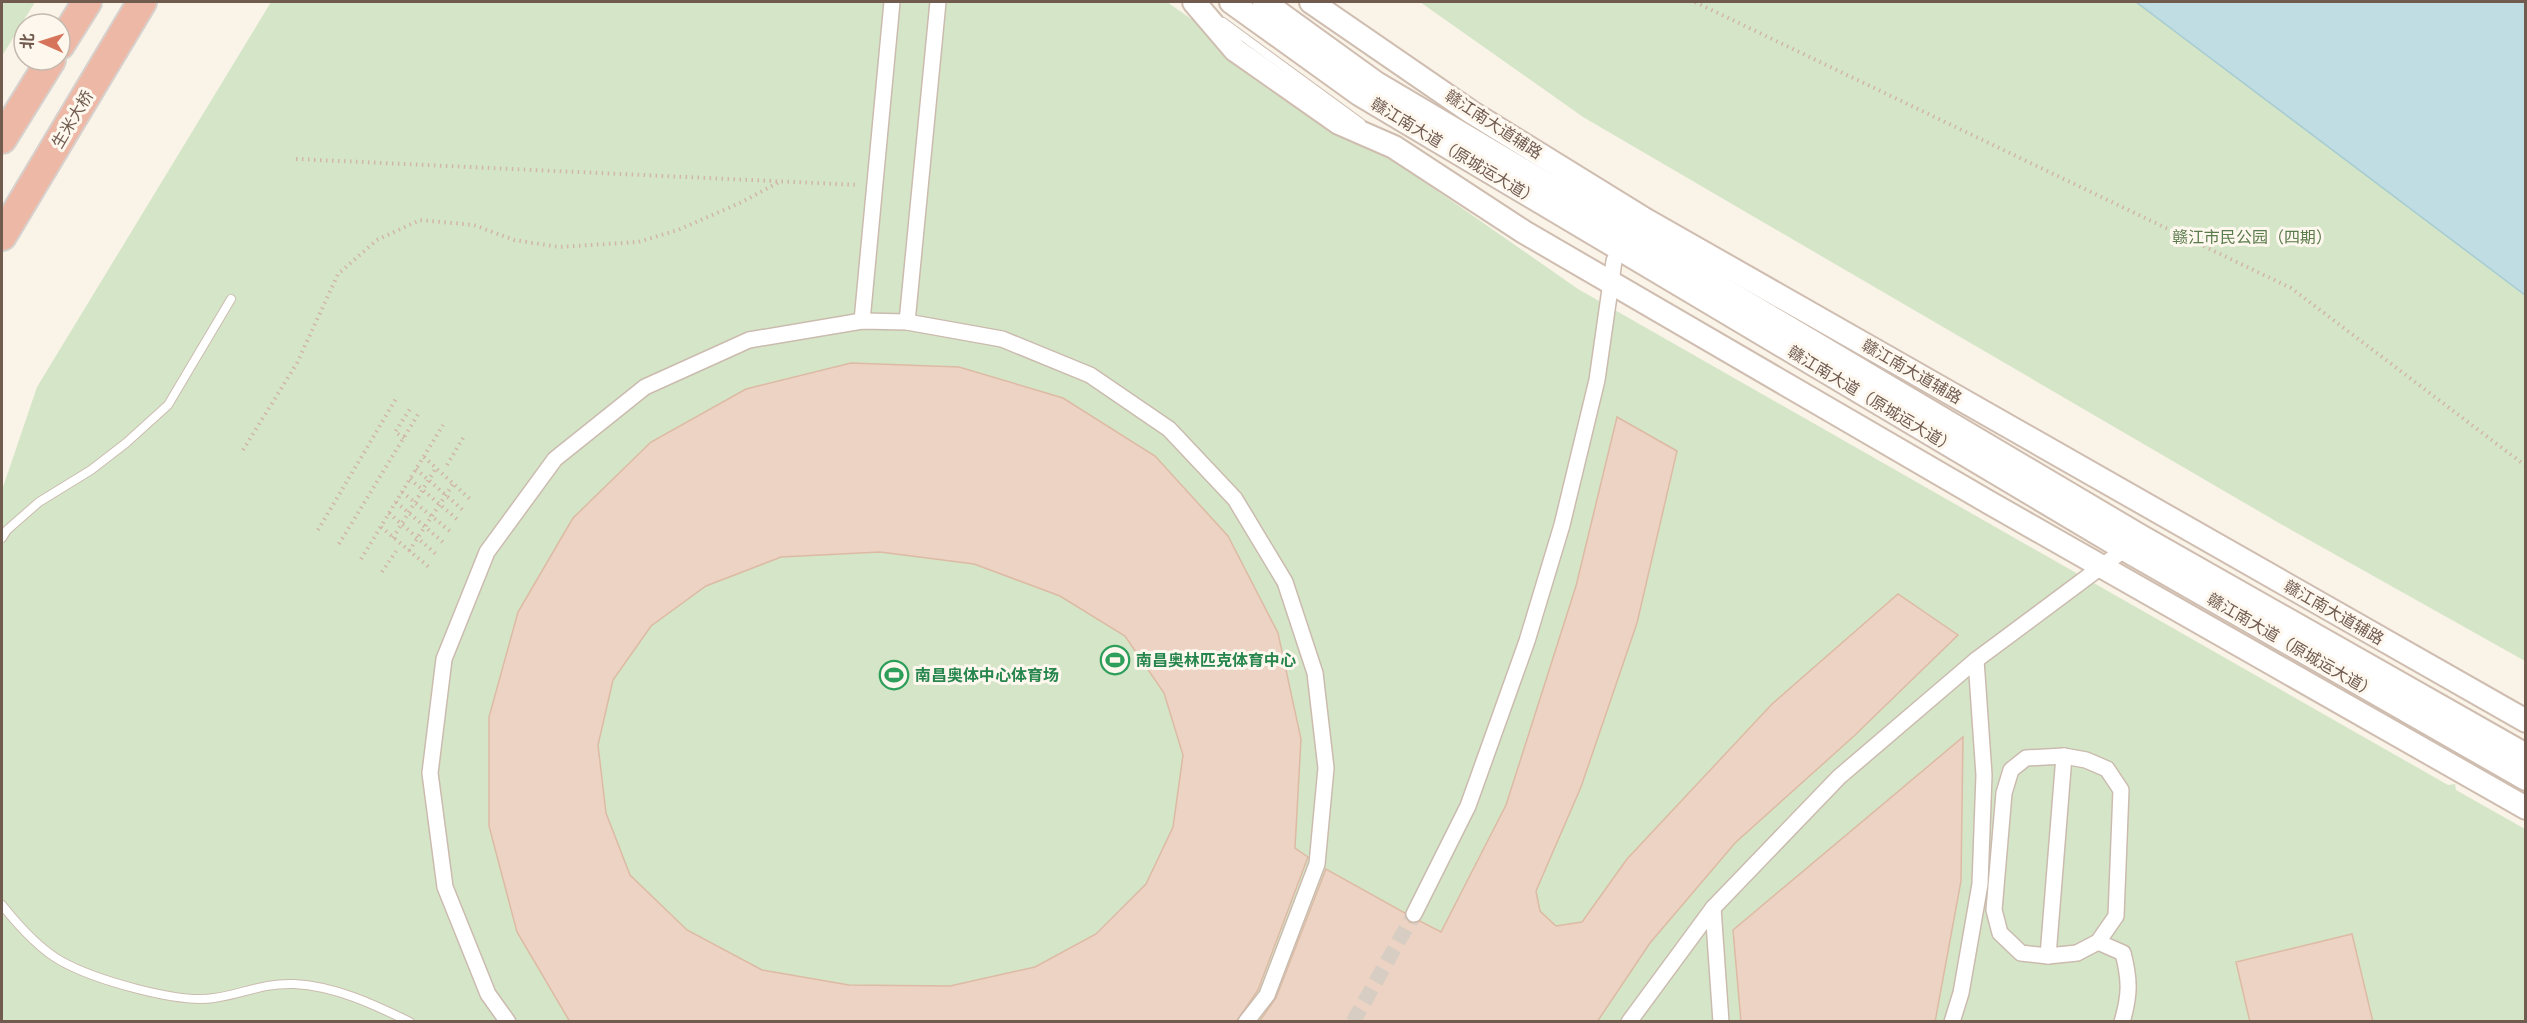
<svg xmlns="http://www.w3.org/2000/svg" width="2527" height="1023" viewBox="0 0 2527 1023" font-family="'Golos Text','Noto Sans SC',sans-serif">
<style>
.green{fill:#d5e6c8}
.water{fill:#bfdde2;stroke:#a6ccd2;stroke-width:1.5}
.building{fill:#ecd3c3;stroke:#ddbaa5;stroke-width:1.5;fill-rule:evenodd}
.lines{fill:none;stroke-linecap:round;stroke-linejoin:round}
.street-tunnel{stroke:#d8cdc2;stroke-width:15;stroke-dasharray:15 8;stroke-linecap:butt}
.lane-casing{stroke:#cbbbaf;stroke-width:10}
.street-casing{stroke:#cbbbaf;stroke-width:18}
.secondary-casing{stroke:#cfbdb0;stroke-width:26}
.highway-casing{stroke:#d7d1ce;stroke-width:32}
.path{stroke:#d1b6a6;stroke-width:4;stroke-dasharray:1.5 4.5;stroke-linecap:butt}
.lane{stroke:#fff;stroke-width:8}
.street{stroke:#fff;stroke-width:15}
.secondary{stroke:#fff;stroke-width:22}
.highway{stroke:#edb8a6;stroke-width:28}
.path-bridge{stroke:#d1b6a6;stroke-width:4;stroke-dasharray:1.5 4.5;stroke-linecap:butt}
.labels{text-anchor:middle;stroke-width:6;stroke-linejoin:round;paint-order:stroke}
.street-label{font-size:16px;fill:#715b4f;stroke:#fdf7ee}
.park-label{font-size:16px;fill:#5a7b4b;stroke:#fdf7ee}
.leisure-label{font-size:16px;font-weight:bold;fill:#27864d;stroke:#fdf7ee;text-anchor:start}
</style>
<rect width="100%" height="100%" fill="#faf3e8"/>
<!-- green -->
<g class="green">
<path d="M2,2H35L2,56Z"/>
<path d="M271,2H1167L1578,289L2448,785L2455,784L2456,790L2525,829V1021L2,1022V490L37,387Z"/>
<path d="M1420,2H2335L2525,142V661L2279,523L1583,117Z"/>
</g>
<!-- water -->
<path class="water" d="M2136,2H2525V295Z"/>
<!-- building -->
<g class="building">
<path d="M851,363L959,367L1063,398L1155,456L1228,536L1278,633L1301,739L1295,848L1308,857L1258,990L1236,1022H570L517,932L489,826V717L518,612L563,535L573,518L651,442L746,389ZM880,552L974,564L1060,596L1125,636L1164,693L1183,755L1173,827L1146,884L1096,934L1035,967L950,986L849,985L762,970L687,930L630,875L606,813L598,745L613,680L651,626L706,586L781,557Z"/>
<path d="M1617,417L1677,451L1637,623L1581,787L1536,891L1540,911L1556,926L1582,922L1627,859L1772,704L1898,594L1958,635L1854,736L1735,843L1650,943L1597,1022H1259L1276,998L1326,869L1405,913L1409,922L1415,924L1420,921L1441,932L1506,805L1576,586Z"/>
<path d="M1963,737L1961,881L1935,1022H1741L1733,930Z"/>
<path d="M2352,934L2373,1022H2250L2236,962Z"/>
</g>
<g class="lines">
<!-- street-tunnel -->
<path class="street-tunnel" d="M1353,1022L1414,914"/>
<!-- lane casing -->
<g class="lane-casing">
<g id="lane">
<path d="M1223,22L1361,123"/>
<path d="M2,538L7,530L39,502L91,470L126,443L168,405L231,299"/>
<path d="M2,905C18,925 38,948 61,961C93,979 177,1004 214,998C244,994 261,983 294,984C335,986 373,1004 410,1022"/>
</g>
</g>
<!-- street casing -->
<g class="street-casing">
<g id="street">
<path d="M862,321L892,2"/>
<path d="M907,322L938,2"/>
<path d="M2064,756L2086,760L2107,769L2121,790L2116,916L2098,942L2077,953L2048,956L2021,953L2000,933L1994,910L2004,793L2011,770L2026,758Z"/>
<path d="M1713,908L1721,1022"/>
<path d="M1414,914L1468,806L1527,641L1562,525L1597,380L1614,261L1622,243"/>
<path d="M2098,942L2123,953C2130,980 2130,995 2122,1022"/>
<path d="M2048,956L2064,756"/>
<path d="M508,1022L488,994L445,887L430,773L444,659L487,552L555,459L645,387L749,340L862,321L907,322L1002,339L1090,375L1169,429L1235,499L1285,582L1315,673L1326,768L1317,864L1267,995L1246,1022"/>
<path d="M1629,1022L1713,908L1839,777L1976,660L2129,546"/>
<path d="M1952,1022L1961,993L1980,884L1984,775L1976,660"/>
</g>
</g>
<!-- secondary casing -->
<g class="secondary-casing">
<g id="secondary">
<path d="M1194,2L1235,50L1339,123L1394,147L1524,232L1990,503L2526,808"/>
<path d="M1231,2L1359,94L2124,549L2526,779"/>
<path d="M1264,2L1376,83L2142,537L2526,755"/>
<path d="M1311,2L1471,112L1646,220L2526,721"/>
</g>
</g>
<!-- highway casing -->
<g class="highway-casing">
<g id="highway">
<path d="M60,45L87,2"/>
<path d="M2,139L51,60"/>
<path d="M2,236L142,2"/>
</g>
</g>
<!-- path -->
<g class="path">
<path d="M1695,2L2291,288L2526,466"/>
<path d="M296,159L859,185"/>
<path d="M404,438L395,432L412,406"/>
<path d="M243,450L297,363L338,274L377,240L420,220L474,225L514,240L559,247L638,242L678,230L742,202L779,182"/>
<path d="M424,457L470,499"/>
<path d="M447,465L463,438"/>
<path d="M416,469L464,511"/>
<path d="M410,479L458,520"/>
<path d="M402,492L451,532"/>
<path d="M396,502L444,543"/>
<path d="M389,513L437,555"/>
<path d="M318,530L397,397"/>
<path d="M393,538L436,468"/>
<path d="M339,544L420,411"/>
<path d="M409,551L453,484"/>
<path d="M361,559L443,425"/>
<path d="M382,572L396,551"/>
</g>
<!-- lane -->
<use href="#lane" class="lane"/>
<!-- street -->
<use href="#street" class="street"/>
<!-- secondary -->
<use href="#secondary" class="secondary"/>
<!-- highway -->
<use href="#highway" class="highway"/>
<!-- path-bridge -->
<path class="path-bridge" d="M381,527L430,568"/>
</g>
<!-- icons -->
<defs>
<g id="stadium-ring" transform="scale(1.5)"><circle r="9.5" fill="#fdf7ee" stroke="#2e9e5b" stroke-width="1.5"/><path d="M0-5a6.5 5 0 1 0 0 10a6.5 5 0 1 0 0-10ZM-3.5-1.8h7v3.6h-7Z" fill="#2e9e5b"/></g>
</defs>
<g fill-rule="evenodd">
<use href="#stadium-ring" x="1115" y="660"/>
<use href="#stadium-ring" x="894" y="675"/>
</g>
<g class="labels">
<!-- street labels -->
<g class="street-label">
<text transform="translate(72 119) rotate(-59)" y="6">生米大桥</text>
<text transform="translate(1494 124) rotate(33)" y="6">赣江南大道辅路</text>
<text transform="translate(1455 151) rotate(31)" y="6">赣江南大道（原城运大道）</text>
<text transform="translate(1912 371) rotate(30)" y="6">赣江南大道辅路</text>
<text transform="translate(1872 399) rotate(31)" y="6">赣江南大道（原城运大道）</text>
<text transform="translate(2334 612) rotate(30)" y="6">赣江南大道辅路</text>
<text transform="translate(2292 645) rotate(30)" y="6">赣江南大道（原城运大道）</text>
</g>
<!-- park labels -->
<g class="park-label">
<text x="2252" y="243">赣江市民公园（四期）</text>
</g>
<!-- leisure labels -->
<g class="leisure-label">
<text x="1136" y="666">南昌奥林匹克体育中心</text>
<text x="915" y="681">南昌奥体中心体育场</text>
</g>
</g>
<!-- border -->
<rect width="2527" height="1023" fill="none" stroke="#715b4f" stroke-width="6"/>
<!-- north arrow -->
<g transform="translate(42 42) rotate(273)"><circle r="28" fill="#fdf7ee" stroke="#c5b9ae" stroke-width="1.5"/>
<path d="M0-4.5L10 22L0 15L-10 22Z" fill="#d6755b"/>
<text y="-9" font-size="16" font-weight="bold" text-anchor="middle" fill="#715b4f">北</text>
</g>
</svg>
